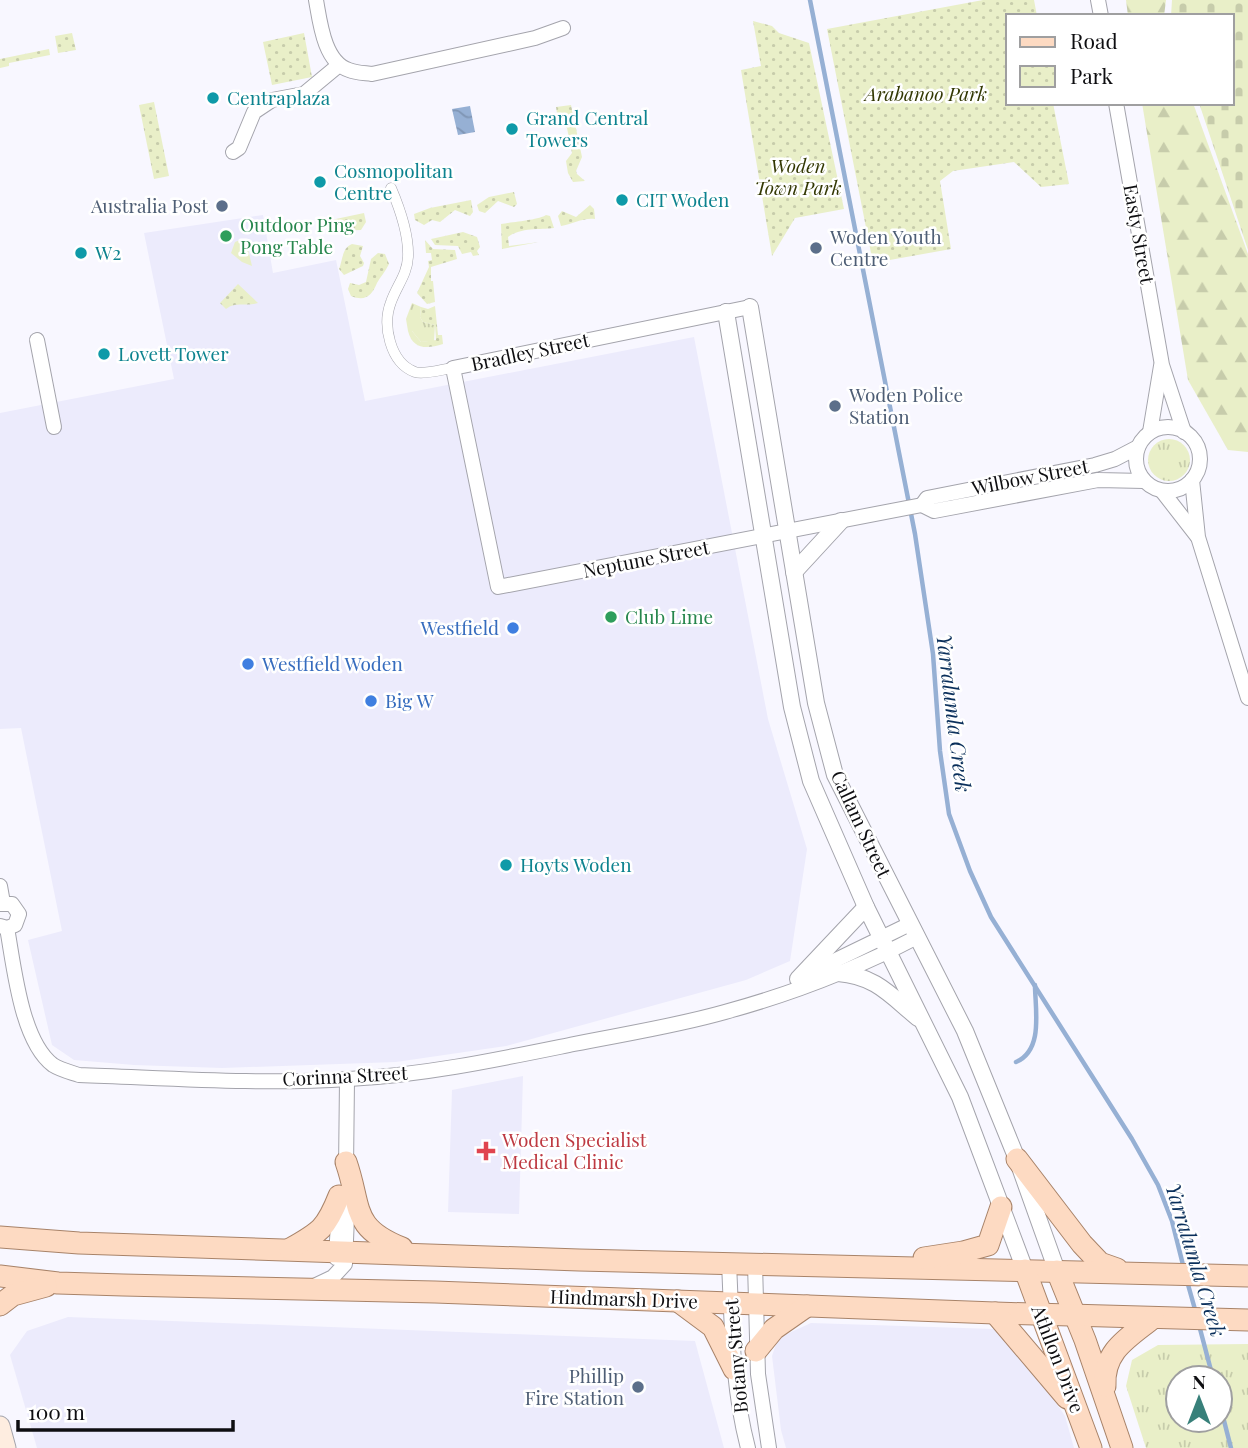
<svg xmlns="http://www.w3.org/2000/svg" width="1248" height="1448" viewBox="0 0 1248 1448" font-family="'Playfair Display',serif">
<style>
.built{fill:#ecebfc}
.grass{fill:url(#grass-tufts);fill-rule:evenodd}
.forest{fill:url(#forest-firs)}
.cemetery{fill:url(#cemetery-stones)}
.park{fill:url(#park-dots)}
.water{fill:url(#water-waves)}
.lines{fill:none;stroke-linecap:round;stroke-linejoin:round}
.stream{stroke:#96b0d4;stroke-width:4.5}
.pedestrian-casing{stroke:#a4a4ac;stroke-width:11}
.minor-casing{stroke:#a4a4ac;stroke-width:16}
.tertiary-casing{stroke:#a4a4ac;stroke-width:18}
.secondary-casing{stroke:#a4a4ac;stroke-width:21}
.primary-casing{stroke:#a88369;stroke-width:23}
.pedestrian{stroke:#fff;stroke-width:10}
.minor{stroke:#fff;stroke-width:14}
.tertiary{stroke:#fff;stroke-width:16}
.secondary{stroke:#feede0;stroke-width:19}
.primary{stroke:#fddac2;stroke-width:21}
.culture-dot{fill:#0f9aa8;stroke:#fff;stroke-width:2.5}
.service-dot{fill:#5c6f8a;stroke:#fff;stroke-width:2.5}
.leisure-dot{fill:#2e9e5b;stroke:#fff;stroke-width:2.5}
.shop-dot{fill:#3f7fe0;stroke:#fff;stroke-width:2.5}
.health-dot{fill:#e0444e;stroke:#fff;stroke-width:2.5}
.labels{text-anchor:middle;stroke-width:5;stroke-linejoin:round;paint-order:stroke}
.park-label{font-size:19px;font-style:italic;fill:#333803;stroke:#fff}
.culture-label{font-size:19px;fill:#0d838f;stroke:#fff;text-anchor:start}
.service-label{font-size:19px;fill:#4e5e75;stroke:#fff;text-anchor:end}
.leisure-label{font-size:19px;fill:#27864d;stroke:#fff;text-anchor:start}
.street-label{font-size:19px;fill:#0e0e11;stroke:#fff}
.shop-label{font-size:19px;fill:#366cbe;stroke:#fff;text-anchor:start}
.health-label{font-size:19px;fill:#be3a42;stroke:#fff;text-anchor:start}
.water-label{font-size:21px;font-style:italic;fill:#0a2f5b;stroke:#fff}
</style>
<defs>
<pattern id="grass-tufts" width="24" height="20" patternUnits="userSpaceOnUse" patternTransform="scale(1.75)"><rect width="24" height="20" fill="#e9efc8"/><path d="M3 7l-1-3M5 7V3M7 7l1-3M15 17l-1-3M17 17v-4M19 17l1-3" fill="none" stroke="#c7ccab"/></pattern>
<pattern id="forest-firs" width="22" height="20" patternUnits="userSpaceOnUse" patternTransform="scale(1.75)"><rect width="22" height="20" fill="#e9efc8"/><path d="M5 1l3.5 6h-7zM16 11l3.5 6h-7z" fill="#c7ccab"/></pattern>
<pattern id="cemetery-stones" width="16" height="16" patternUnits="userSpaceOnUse" patternTransform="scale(1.75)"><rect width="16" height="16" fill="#e9efc8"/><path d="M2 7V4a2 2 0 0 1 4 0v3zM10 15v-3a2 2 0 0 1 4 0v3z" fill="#c7ccab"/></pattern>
<pattern id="park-dots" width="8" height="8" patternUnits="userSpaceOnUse" patternTransform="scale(1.75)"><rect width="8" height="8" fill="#e9efc8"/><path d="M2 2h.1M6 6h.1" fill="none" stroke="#c7ccab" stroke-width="1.8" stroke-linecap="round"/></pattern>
<pattern id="water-waves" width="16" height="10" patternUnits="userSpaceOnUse" patternTransform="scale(1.75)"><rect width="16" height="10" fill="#96b0d4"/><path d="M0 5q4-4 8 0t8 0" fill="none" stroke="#8096b5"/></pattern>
</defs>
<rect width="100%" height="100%" fill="#f8f7ff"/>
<!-- built -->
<g class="built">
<path d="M263,215L273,273L336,260L365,401L694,337L768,719L807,849L790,961L746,980L506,1046L396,1062L222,1068L134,1065L74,1060L52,1045L28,940L62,931L21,728L0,729V413L174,379L144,233Z"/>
<path d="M523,1076L519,1214L448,1212L452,1090Z"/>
<path d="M68,1317L695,1341L724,1448H37L10,1355L27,1331Z"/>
<path d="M811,1323L994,1329L1019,1348L1065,1416L1074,1448H786L781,1430L772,1356L778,1338Z"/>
</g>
<!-- grass -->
<g class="grass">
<path d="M240,240L247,245L252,266L242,262L231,253L235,242Z"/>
<path d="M412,303L421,307L420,317L423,322L435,325L434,341L421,342L412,331H408L406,319Z"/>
<circle cx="1169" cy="460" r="21"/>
<path d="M1248,1344V1448H1146L1126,1386L1132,1360L1158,1345ZM1178,1378H1220V1420H1178Z"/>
</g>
<!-- forest -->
<g class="forest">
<path d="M1126,0H1166L1164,16H1128Z"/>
<path d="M1142,103H1193L1248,254V452L1228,450L1188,380Z"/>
</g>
<!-- cemetery -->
<path class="cemetery" d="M1172,0H1248V250L1199,103H1232V16H1171Z"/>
<!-- park -->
<g class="park">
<path d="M983,0H1034L1037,16H1008V103H1053L1069,184L1041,187L1014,162L953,171L940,181L951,249L873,263L827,29Z"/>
<path d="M753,21L772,26L779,33L809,43L844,209L795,218L772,256L741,70L761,66Z"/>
<path d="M72,33L76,50L58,53L55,36Z"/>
<path d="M304,33L312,77L272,85L263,42Z"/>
<path d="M49,49L50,55L9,63V66L0,68V59Z"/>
<path d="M154,102L169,176L154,179L139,105Z"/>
<path d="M571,105L582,157L576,171L577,174L585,181L573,182L568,173L566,161L572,153L567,128L558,120L556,107Z"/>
<path d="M514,192L517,204L514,207L498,201L485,213L479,211L477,205L489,197Z"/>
<path d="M471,200L473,212L470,216L455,210L440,222L432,220L424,225L415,220L414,214L430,208Z"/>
<path d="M590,205L594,209L595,219C585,217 572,224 561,226L558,216L562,211L576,217Z"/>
<path d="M364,213L366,222L361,230L340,231L334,228L331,220Z"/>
<path d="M546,215L550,216L554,228C540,230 521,227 508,237L509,246L539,242L502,249L501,224C512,222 539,220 546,215Z"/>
<path d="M463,232L477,237L480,247L477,251L479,255L473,256L471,252L462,254L458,246L435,245L431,239Z"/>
<path d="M425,240L433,249L455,250L457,259L431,267V281H433L435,302L427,304L417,293L429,267L428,261L432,260L431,253H426Z"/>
<path d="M352,244L363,246L360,256L364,263L363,266L344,275L339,269C343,259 342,248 352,244Z"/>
<path d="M378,253L385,254L389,264C386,271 380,277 377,283C372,295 366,302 351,296L348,289L350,283L359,285L366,282L371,259Z"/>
<path d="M238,284L258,303C247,307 236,301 226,309L220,303Z"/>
<path d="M435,306L438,335H442L443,344C427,349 413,350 408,331H412L421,342L436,340L435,325L423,322L420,317L421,307L428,309Z"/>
</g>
<!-- water -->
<path class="water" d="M470,106L475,132L458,135L452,109Z"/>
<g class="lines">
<!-- stream -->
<g class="stream">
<path d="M810,0L915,534L933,654L940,751L949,814L970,871L991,917L1132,1139L1158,1185L1172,1221L1184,1269"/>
<path d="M1016,1062C1044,1050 1035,1009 1035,985"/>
<path d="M1187,1281L1196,1313"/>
<path d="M1199,1325L1213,1378"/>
<path d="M1220,1405L1231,1448"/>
</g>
<!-- pedestrian casing -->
<g class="pedestrian-casing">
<path id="pedestrian" d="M391,188C400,209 409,234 408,257C407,275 397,285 391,302C382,325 390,363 415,372C425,375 443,369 453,368"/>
</g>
<!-- minor casing -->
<g class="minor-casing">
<g id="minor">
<path d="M316,0C320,22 324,62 349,70C356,73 365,73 372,74L535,38L563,28"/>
<path d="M1098,0L1101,16"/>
<path d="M1116,103L1162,365L1184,432"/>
<path d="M233,152L239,148L254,112L272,100L304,94L339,65"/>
<path d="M750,307L453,368L498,587L922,505"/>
<path d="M37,340L54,427"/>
<circle cx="1168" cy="459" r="32"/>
<path d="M1150,432L1161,366"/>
<path d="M1138,447L1115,459L1095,465L927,498L922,505L934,511L1098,480L1144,481"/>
<path d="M1192,480L1198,537L1248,698"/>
<path d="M1162,491L1197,536"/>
<path d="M0,886L3,903"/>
<path d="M0,904H12L19,914L15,925L7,928L0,926"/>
<path d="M7,928C14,966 21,1041 53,1065C61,1070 70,1072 79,1075C168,1078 260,1085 349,1079C425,1075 500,1059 574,1044C624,1034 676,1026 725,1012C791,994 856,969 917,937"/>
<path d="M805,975L910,924"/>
<path d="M346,1169L347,1080"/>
<path d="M336,1258L339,1205"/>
<path d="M729,1263C732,1326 732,1387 748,1448"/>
<path d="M755,1264L758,1374L769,1448"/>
<path d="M312,1287L333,1277L345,1264L348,1193"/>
</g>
</g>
<!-- tertiary casing -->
<g class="tertiary-casing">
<g id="tertiary">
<path d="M750,307L816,703L835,775L965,1031L1017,1159L1057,1271"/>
<path d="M726,312L792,707L811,781L866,907L960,1097L1025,1270"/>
<path d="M794,572L841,521"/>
<path d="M838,973C876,976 890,995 918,1018"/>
<path d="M798,979L866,907"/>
</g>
</g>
<!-- secondary casing -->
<g class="secondary-casing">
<path id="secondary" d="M0,1426L6,1448"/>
</g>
<!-- primary casing -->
<g class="primary-casing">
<g id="primary">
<path d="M1017,1159L1082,1244L1100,1263L1117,1269"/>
<path d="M346,1162C362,1208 350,1227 402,1248"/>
<path d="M0,1237L79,1243L579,1260L1248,1276"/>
<path d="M290,1249C320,1232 326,1229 339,1196"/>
<path d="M924,1258L963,1252L988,1245L1001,1207"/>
<path d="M1025,1270L1091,1448"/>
<path d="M1057,1271L1085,1340L1122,1448"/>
<path d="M0,1276L58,1283L123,1285L435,1292L995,1313L1248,1320"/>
<path d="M678,1301L713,1327L734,1369"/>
<path d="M0,1305L13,1295L46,1286"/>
<path d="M995,1313L1067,1398"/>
<path d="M756,1351L774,1329L807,1306"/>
<path d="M1105,1386C1103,1351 1128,1338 1153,1318"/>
</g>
</g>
<!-- pedestrian -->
<use href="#pedestrian" class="pedestrian"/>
<!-- minor -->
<use href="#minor" class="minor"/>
<!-- tertiary -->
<use href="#tertiary" class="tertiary"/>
<!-- secondary -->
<use href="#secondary" class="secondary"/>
<!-- primary -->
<use href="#primary" class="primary"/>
</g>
<!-- markers -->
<g class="culture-dot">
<circle cx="213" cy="98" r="7"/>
<circle cx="512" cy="129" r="7"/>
<circle cx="320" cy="182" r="7"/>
<circle cx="622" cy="200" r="7"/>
<circle cx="81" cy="253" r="7"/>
<circle cx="104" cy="354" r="7"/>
<circle cx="506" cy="865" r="7"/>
</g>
<g class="service-dot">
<circle cx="222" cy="206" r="7"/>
<circle cx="816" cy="248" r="7"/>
<circle cx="835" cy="406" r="7"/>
<circle cx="638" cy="1387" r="7"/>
</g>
<g class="leisure-dot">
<circle cx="226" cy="236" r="7"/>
<circle cx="611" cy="617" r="7"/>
</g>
<g class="shop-dot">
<circle cx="513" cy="628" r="7"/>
<circle cx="248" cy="664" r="7"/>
<circle cx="371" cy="701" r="7"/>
</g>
<path class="health-dot" d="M482.5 1140.5h7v7h7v7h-7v7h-7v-7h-7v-7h7z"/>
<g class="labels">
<!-- park labels -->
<g class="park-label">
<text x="926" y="101">Arabanoo Park</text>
<text x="798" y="173">Woden<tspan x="798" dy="22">Town Park</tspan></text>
</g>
<!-- culture labels -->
<g class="culture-label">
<text x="227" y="105">Centraplaza</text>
<text x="526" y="125">Grand Central<tspan x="526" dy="22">Towers</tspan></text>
<text x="334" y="178">Cosmopolitan<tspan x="334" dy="22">Centre</tspan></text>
<text x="636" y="207">CIT Woden</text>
<text x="95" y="260">W2</text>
<text x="118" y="361">Lovett Tower</text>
<text x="520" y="872">Hoyts Woden</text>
</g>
<!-- service labels -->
<g class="service-label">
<text x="208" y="213">Australia Post</text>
<text x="830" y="244" text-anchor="start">Woden Youth<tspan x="830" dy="22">Centre</tspan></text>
<text x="849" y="402" text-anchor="start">Woden Police<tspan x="849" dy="22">Station</tspan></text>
<text x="624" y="1383">Phillip<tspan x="624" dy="22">Fire Station</tspan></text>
</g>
<!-- leisure labels -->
<g class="leisure-label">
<text x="240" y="232">Outdoor Ping<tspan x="240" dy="22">Pong Table</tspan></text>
<text x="625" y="624">Club Lime</text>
</g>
<!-- street labels -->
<g class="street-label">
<text transform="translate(1139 234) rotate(80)" y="7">Easty Street</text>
<text transform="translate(530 352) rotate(-12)" y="7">Bradley Street</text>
<text transform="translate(1030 477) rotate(-11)" y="7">Wilbow Street</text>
<text transform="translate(646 559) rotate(-11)" y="7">Neptune Street</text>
<text transform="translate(861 824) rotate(65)" y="7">Callam Street</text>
<text transform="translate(345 1076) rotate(-3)" y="7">Corinna Street</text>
<text transform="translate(624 1299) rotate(2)" y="7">Hindmarsh Drive</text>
<text transform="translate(736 1356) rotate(-95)" y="7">Botany Street</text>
<text transform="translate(1058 1359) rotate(69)" y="7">Athllon Drive</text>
</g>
<!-- shop labels -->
<g class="shop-label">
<text x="499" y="635" text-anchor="end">Westfield</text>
<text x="262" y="671">Westfield Woden</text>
<text x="385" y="708">Big W</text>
</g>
<!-- health labels -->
<g class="health-label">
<text x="502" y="1147">Woden Specialist<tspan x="502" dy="22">Medical Clinic</tspan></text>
</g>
<!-- water labels -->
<g class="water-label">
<text transform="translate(953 713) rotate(83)" y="7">Yarralumla Creek</text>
<text transform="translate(1195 1260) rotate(73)" y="7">Yarralumla Creek</text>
</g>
</g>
<!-- legend -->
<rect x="1006" y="14" width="228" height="91" fill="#ffffff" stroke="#9f9fa0" stroke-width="2"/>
<rect x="1020" y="37" width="35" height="10" fill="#fddac2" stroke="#9f9fa0" stroke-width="2"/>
<text x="1070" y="49" font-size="21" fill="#0e0e11">Road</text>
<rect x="1020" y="66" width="35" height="21" fill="url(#park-dots)" stroke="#9f9fa0" stroke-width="2"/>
<text x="1070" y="84" font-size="21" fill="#0e0e11">Park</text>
<!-- north arrow -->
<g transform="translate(1199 1399)"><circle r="33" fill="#ffffff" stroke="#9f9fa0" stroke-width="2"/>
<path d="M0-5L12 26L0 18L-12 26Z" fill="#38807a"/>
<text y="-10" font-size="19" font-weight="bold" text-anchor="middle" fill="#0e0e11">N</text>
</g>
<!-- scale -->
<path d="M18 1420v10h215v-10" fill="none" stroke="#0e0e11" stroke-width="3.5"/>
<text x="28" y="1420" font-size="21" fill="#0e0e11" stroke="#ffffff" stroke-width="5" paint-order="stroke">100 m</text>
</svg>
